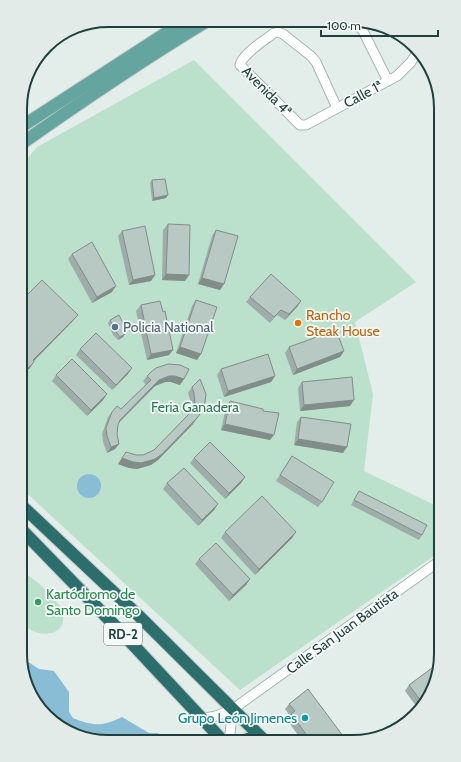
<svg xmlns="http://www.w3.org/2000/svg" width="461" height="762" viewBox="0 0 461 762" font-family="Cabin,sans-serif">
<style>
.green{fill:#bbe0cb}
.water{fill:#88bdd5}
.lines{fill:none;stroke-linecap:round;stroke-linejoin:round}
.street-casing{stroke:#a5b6b3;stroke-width:11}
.primary-casing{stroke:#c1cac9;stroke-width:14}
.highway-casing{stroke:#c1cac9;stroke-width:14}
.street{stroke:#fff;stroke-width:9}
.primary{stroke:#65a59f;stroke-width:12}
.highway{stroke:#2c6e6b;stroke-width:12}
.wall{fill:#9eada9}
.shaded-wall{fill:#818d89}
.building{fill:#b8c9c4;stroke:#818d89}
.food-dot{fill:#e8710a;stroke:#f4faf8;stroke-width:1.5}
.service-dot{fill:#5c6f8a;stroke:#f4faf8;stroke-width:1.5}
.leisure-dot{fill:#2e9e5b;stroke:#f4faf8;stroke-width:1.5}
.culture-dot{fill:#0f9aa8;stroke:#f4faf8;stroke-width:1.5}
.labels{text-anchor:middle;stroke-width:3.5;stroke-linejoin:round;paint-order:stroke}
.shield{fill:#f4faf8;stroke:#607875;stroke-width:1}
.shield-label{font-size:13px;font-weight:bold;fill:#21403d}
.street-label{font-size:14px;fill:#21403d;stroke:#f4faf8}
.food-label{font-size:14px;fill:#c56008;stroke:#f4faf8;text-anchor:start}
.service-label{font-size:14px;fill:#4e5e75;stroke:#f4faf8;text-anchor:start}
.park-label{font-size:14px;fill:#297955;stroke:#f4faf8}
.leisure-label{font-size:14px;fill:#27864d;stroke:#f4faf8;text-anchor:start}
.culture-label{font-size:14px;fill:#0d838f;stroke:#f4faf8;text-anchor:end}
.rim{fill:none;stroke:#21403d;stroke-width:2}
</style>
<rect width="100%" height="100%" fill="#e3eeeb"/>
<!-- green -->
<g class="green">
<path d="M194,60L416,282L355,322L373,394L364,471L441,508V551L240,690L20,487L21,166L37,147Z"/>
<path d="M20,570C30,576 39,583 47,591C50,594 52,599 55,601C61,606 62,607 63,616C66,641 26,638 20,617C19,613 20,608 20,604C20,593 20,582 20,570Z"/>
</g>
<!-- water -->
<g class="water">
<circle cx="89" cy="486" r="12"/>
<path d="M21,657L39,669L54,671L69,692V712L73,718C93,726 102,727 122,717L149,733H158L172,741H97L54,724L27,687Z"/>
</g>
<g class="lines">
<!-- street casing -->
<g class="street-casing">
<g id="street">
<path d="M355,22L363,31L388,81"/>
<path d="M337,108L316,62L311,56L283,34L278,32L274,33C265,40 242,54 240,65L300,125H306L397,76L411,62L418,51"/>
<path d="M201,719L216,716L233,709L441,560"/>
<path d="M230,742V733L233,709"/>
</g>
</g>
<!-- primary casing -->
<g class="primary-casing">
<g id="primary">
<path d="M21,127L186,20"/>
<path d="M21,144C82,101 144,59 207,21"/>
</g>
</g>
<!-- highway casing -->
<g class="highway-casing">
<g id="highway">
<path d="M20,504L139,616L266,742"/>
<path d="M20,528L123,634L224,742"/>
<path d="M242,742C249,737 255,737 263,739"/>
</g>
</g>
<!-- street -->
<use href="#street" class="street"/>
<!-- primary -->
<use href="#primary" class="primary"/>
<!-- highway -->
<use href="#highway" class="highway"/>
</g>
<!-- wall -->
<g class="wall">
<path d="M152,180L166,198L152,201L150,183Z"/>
<path d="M168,224L185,281L162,280L163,230Z"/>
<path d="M216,230L224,284L220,290L198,284L212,236Z"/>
<path d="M122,231L155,275L151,281L129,285L118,236Z"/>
<path d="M72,254L112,292L92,303L68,259Z"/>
<path d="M250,297L301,301L297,307L285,320L277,315L270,323L246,302Z"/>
<path d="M196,300L201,354L197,360L176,353L192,306Z"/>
<path d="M141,305L163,312L173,350L169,355L147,360L136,311Z"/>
<path d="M110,320L125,334L123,337L118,340L113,335L108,323Z"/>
<path d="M289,347L344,351L340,357L293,375L285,353Z"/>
<path d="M80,349L128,374L112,390L76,355Z"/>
<path d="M221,369L275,376L271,382L224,397L217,375Z"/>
<path d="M56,375L107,394L103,400L87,416L52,381Z"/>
<path d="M147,376L184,379L180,385L171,382H165L155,386L119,423L118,425L117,434L119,444L115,449L107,453L103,442L102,434L108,417L112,412L121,409L146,385L143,381Z"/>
<path d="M200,379L193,424L158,460L151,465L137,469L129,468L118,464L126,452L136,455H143L154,450L187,416L191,410L190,399L188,393L192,387Z"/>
<path d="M302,382L350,406L300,411L298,388Z"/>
<path d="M230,401L263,411L270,440L221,430L226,407Z"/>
<path d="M301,417L343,453L294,445L297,422Z"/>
<path d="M292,456L322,502L318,507L276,481Z"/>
<path d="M194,458L245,477L241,483L225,499L190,463Z"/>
<path d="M167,483L218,504L214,510L198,526L163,489Z"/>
<path d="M359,491L422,535L419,540L351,505Z"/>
<path d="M225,532L292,538L255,575L221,538Z"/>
<path d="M199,559L250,579L246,585L229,601L195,564Z"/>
<path d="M440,662L423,707L419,710L405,691L409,685Z"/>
<path d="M289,704L346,740L344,742H303L287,720L290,716L285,709Z"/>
</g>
<!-- shaded-wall -->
<g class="shaded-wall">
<path d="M168,195L166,198L152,201L154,198Z"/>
<path d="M166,274L189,275L185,281L162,280Z"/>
<path d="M155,275L151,281L129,285L133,280Z"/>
<path d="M202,278L224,284L220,290L198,284Z"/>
<path d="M116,286L112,292L92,303L97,297Z"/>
<path d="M301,301L297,307L285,320L289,314Z"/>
<path d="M78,315L73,321L29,366L33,360Z"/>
<path d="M125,334L123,337L118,340L120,337Z"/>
<path d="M180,347L201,354L197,360L176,353Z"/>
<path d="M173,350L169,355L147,360L151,354Z"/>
<path d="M344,351L340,357L293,375L297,369Z"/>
<path d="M34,362L30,368L20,378V376Z"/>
<path d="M132,368L128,374L112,390L116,385Z"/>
<path d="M169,376H175L184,379L180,385L171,382H165L155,386L116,425L120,420L159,380Z"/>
<path d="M275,376L271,382L224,397L228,391Z"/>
<path d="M107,394L103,400L87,416L91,410Z"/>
<path d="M354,400L350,406L300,411L304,405Z"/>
<path d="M197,418L193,424L158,460L151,465L137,469L129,468L118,464L122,458L155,459Z"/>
<path d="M225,424L274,435L270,440L221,430Z"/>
<path d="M298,439L347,447L343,453L294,445Z"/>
<path d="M119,444L115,449L107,453L111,447Z"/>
<path d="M245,477L241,483L225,499L229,493Z"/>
<path d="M218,504L214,510L198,526L202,520Z"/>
<path d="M296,532L292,538L255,575L259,569Z"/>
<path d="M250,579L246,585L229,601L233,595Z"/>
</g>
<!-- building -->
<g class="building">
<path d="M165,179L168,195L154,198L152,180Z"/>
<path d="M168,224L190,225L189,275L166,274Z"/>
<path d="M145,226L155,275L133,280L122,231Z"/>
<path d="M216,230L238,236L224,284L202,278Z"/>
<path d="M92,242L116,286L97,297L72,254Z"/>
<path d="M271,274L301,301L289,314L281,310L274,317L250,297Z"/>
<path d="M42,280L78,315L33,360L34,362L20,376V302Z"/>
<path d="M196,300L217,307L201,354L180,347Z"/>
<path d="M160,301L163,312L165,311L173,350L151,354L141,305Z"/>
<path d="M119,315L125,327V334L120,337L116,332L110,320Z"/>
<path d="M336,330L344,351L297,369L289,347Z"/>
<path d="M96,333L132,368L116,385L80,349Z"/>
<path d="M268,354L275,376L228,391L221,369Z"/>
<path d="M72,359L107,394L91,410L56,375Z"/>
<path d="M168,364L180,365L189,369L184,379L175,376H169L159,380L120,420L118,425L117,434L119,444L111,447L107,436L106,428L112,412L117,406L121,409L151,380L147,376L151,372L156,368Z"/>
<path d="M352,377L354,400L304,405L302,382Z"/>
<path d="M200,379L206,394L205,402L202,411L197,418L162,454L155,459L141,463L133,462L122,458L126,452L136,455H143L154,450L188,415L195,404L194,393L192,387Z"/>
<path d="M230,401L263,409V411L279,413L274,435L225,424Z"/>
<path d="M301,417L351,424L347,447L298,439Z"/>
<path d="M210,442L245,477L229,493L194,458Z"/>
<path d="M292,456L334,482L322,502L280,475Z"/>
<path d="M184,468L218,504L202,520L167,483Z"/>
<path d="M359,491L427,525L422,535L354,500Z"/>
<path d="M262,496L296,532L259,569L225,532Z"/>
<path d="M216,543L250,579L233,595L199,559Z"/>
<path d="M440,662L424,705L409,685Z"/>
<path d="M308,689L346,740L342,742H312L291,714L295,711L289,704Z"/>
</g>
<!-- markers -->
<circle class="food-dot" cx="298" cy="323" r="4"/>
<circle class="service-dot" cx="115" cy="327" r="4"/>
<circle class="leisure-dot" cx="38" cy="602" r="4"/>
<circle class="culture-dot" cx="305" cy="718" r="4"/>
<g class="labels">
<!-- shield labels -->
<rect class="shield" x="104" y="623" width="38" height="22" rx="3"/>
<g class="shield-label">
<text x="123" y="639">RD-2</text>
</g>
<!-- street labels -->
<g class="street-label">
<text transform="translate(267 91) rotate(45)" y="5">Avenida 4ª</text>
<text transform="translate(363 94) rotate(-28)" y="5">Calle 1ª</text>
<text transform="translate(342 631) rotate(-36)" y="5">Calle San Juan Bautista</text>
</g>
<!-- food labels -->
<g class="food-label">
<text x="306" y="320">Rancho<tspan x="306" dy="16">Steak House</tspan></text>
</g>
<!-- service labels -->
<g class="service-label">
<text x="123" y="332">Policia National</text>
</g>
<!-- park labels -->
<g class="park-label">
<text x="195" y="412">Feria Ganadera</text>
</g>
<!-- leisure labels -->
<g class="leisure-label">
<text x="46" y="599">Kartódromo de<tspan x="46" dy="16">Santo Domingo</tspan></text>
</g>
<!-- culture labels -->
<g class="culture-label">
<text x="297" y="723">Grupo León Jimenes</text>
</g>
</g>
<!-- crop -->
<path d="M0 0H461V762H0ZM108 27H353A81 81 0 0 1 434 108V654A81 81 0 0 1 353 735H108A81 81 0 0 1 27 654V108A81 81 0 0 1 108 27Z" fill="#e3ebe9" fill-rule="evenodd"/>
<path class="rim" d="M108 27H353A81 81 0 0 1 434 108V654A81 81 0 0 1 353 735H108A81 81 0 0 1 27 654V108A81 81 0 0 1 108 27Z"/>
<!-- scale -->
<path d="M321 30v6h117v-6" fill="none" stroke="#21403d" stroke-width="2"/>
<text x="327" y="30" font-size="12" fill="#21403d" stroke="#f4faf8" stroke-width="3" paint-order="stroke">100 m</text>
</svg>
